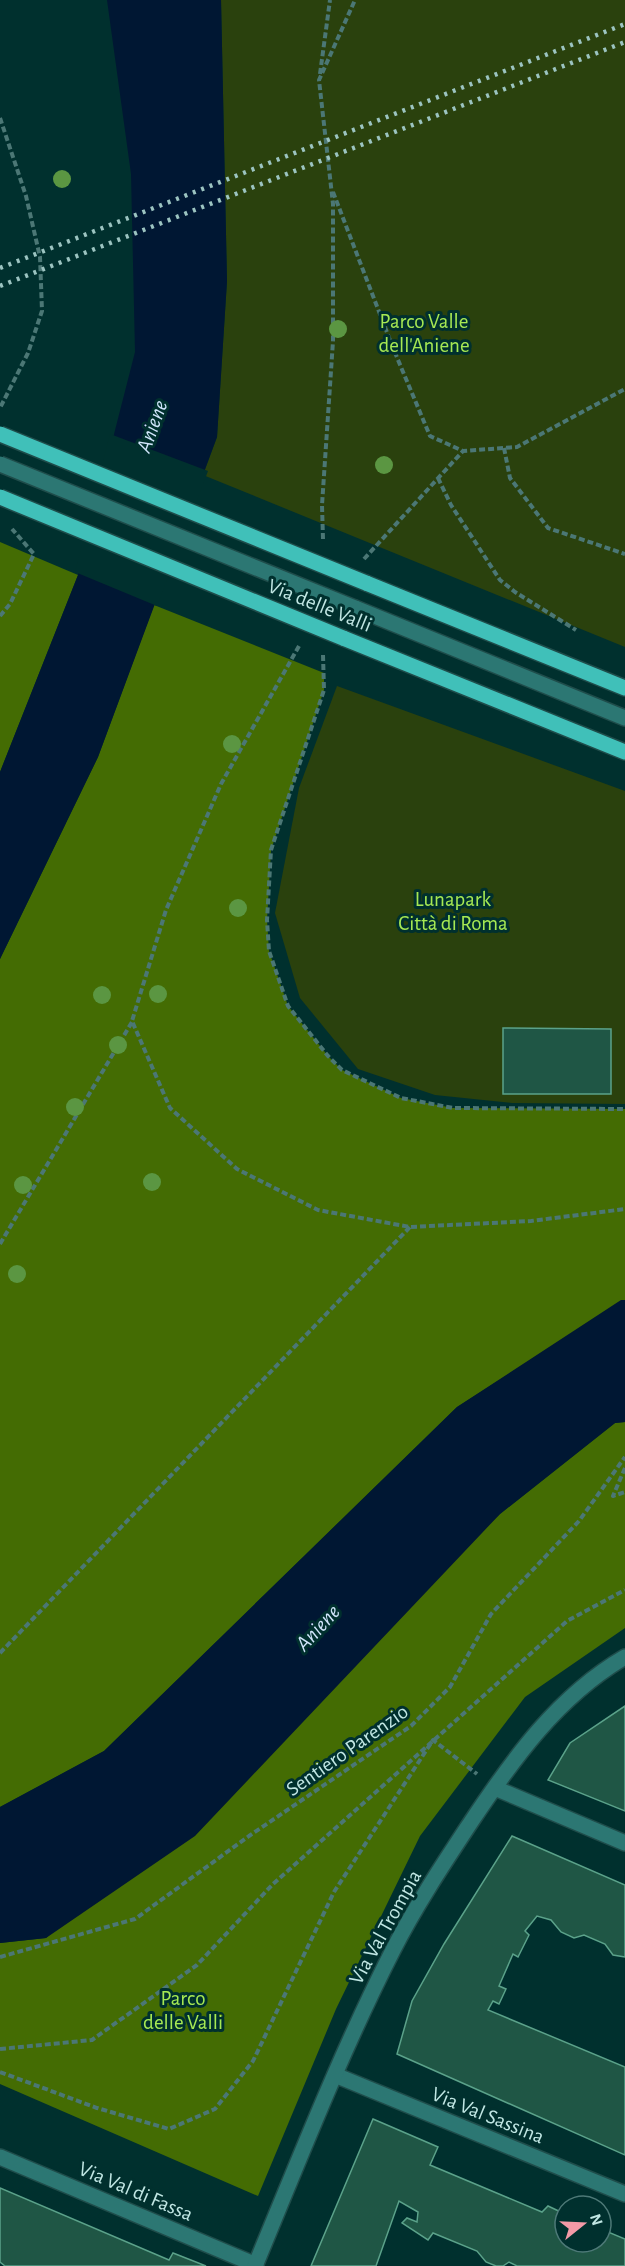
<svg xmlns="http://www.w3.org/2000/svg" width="625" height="2266" viewBox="0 0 625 2266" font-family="'Alegreya Sans',sans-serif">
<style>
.green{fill:#2a410d}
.forest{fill:#446c03}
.water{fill:#001733}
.pier{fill:#00302e}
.building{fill:#1f5645;stroke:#5ba28a;stroke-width:1.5}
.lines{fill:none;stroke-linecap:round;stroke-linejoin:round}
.minor-casing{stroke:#1f4d4b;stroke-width:18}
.major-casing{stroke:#1f4d4b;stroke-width:18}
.path{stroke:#4b7775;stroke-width:4;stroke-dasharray:6 3;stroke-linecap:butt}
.minor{stroke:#2c7773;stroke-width:15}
.major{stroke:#40c0b9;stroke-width:15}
.rail{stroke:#9cc4c1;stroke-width:4.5;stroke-dasharray:3 6;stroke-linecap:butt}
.minor-bridge-casing{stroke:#1f4d4b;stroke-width:18;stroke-linecap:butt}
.major-bridge-casing{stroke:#1f4d4b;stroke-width:18;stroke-linecap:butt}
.minor-bridge{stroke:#2c7773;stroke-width:15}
.major-bridge{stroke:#40c0b9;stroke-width:15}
.tree{fill:#5b9642}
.labels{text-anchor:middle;stroke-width:6;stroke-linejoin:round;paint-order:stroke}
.park-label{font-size:21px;fill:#a6e953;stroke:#00302e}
.street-label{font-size:21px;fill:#c1e7e4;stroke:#00302e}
.water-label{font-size:22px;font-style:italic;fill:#d1e6fc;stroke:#00302e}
</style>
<rect width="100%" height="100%" fill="#00302e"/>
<!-- green -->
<g class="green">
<path d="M221,0H625V647L203,475L217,437L227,281Z"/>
<path d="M337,686L625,791V1104L512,1103L435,1095L358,1069L300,998L275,913L299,788Z"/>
</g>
<!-- forest -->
<g class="forest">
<path d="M0,542L78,575L0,772Z"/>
<path d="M154,605L324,673V690L271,850L267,920L269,951L288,1006L328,1056L342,1070L401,1098L453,1108L625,1109V1300L457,1407L104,1751L0,1807V959L98,757Z"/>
<path d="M625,1422V1628L525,1697L420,1836L336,2009L258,2196L0,2084V1943L46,1938L500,1514L615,1423Z"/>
</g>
<!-- water -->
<g class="water">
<path d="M107,0H221L227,281L217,437L98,757L0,959V772L78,575L135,352L131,174Z"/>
<path d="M621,1300H625V1422L615,1423L500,1514L195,1836L46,1938L0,1943V1807L104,1751L457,1407Z"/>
</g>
<!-- pier -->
<path class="pier" d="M110,434L208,471L157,606L75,572Z"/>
<!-- building -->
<g class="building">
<path d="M503,1028L611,1029V1094H503Z"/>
<path d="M625,1706V1811L548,1780L570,1743Z"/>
<path d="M512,1836L625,1885V1957L613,1955L605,1944L584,1935L574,1938L561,1932L551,1920L537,1916L525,1931L529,1935L518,1957L513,1954L499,1986L506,1989L499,2004L493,2001L488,2010L625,2067V2155L397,2054L412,2001L444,1944Z"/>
<path d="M373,2119L438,2147L430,2165L542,2212L548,2206L565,2214V2242H601V2229L625,2239V2266H517L509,2262L503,2266H496L486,2262L477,2251L433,2233L428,2240L402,2223L407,2218L417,2222L418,2212L399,2201L376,2266H311Z"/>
<path d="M0,2188L169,2260L173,2253L206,2266H5L0,2262Z"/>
</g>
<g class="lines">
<!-- minor casing -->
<g class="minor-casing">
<g id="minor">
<path d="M355,608L625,718"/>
<path d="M495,1788L625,1843"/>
<path d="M335,2075L625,2194"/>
<path d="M0,2157L256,2265"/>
<path d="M255,2266C299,2160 341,2052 393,1950C416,1905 444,1863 471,1822C513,1759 558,1696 625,1657"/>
</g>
</g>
<!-- major casing -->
<g class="major-casing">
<g id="major">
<path d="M366,583L625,688"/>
<path d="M343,638L625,752"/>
</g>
</g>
<!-- path -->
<g class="path">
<path d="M320,74L330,0"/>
<path d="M0,118L26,196L40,257L42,311L28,353L0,408"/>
<path d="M333,192L393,348L430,436L463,451L517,447L625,389"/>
<path d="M504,448L510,478L548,528L625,554"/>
<path d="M438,478L451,505L500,580L515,592L576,630"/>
<path d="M323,539L322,505L333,341V204L319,80L355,0"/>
<path d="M364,559L463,451"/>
<path d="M0,616L10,604L34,554L12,529"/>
<path d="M299,646L221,784L166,910L132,1021L170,1108L237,1169L318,1210L410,1227L531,1221L625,1209"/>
<path d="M323,655L324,690L271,850L267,920L269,951L288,1006L328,1056L342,1070L401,1098L453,1108L625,1109"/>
<path d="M0,1244L132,1022"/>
<path d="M625,1468L613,1496L625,1492"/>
<path d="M0,1653L410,1227"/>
<path d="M0,1957L135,1919L249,1836L411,1726L450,1687L491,1614L579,1521L625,1457"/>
<path d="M0,2049L92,2040L197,1965L273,1884L567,1621L625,1590"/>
<path d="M0,2072L97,2108L169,2129L215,2109L253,2061L334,1892L433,1740L477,1774"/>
</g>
<!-- minor -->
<use href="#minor" class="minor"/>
<!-- major -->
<use href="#major" class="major"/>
<!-- rail -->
<g class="rail">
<path d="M0,268L625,24"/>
<path d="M0,286L625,42"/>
</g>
<!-- minor-bridge casing -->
<g class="minor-bridge-casing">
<path id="minor-bridge" d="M0,464L355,608"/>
</g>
<!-- major-bridge casing -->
<g class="major-bridge-casing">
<g id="major-bridge">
<path d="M0,434L366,583"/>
<path d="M0,497L343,638"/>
</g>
</g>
<!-- minor-bridge -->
<use href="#minor-bridge" class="minor-bridge"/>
<!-- major-bridge -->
<use href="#major-bridge" class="major-bridge"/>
</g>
<!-- trees -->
<g class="tree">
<circle cx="62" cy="179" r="9"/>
<circle cx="338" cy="329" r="9"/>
<circle cx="384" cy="465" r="9"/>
<circle cx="232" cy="744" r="9"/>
<circle cx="238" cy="908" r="9"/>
<circle cx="158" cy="994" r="9"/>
<circle cx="102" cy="995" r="9"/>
<circle cx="118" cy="1045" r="9"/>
<circle cx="75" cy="1107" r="9"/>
<circle cx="152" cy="1182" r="9"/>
<circle cx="23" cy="1185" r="9"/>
<circle cx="17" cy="1274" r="9"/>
</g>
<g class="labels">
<!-- park labels -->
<g class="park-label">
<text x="424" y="328">Parco Valle<tspan x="424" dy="24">dell'Aniene</tspan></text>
<text x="453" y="906">Lunapark<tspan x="453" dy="24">Città di Roma</tspan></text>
<text x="183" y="2005">Parco<tspan x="183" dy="24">delle Valli</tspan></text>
</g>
<!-- street labels -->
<g class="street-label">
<text transform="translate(320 605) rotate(22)" y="7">Via delle Valli</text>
<text transform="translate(347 1750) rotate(-35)" y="7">Sentiero Parenzio</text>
<text transform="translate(385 1927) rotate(-61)" y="7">Via Val Trompia</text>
<text transform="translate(488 2115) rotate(22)" y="7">Via Val Sassina</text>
<text transform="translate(136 2191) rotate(23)" y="7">Via Val di Fassa</text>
</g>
<!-- water labels -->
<g class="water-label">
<text transform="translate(151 426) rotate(-70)" y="8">Aniene</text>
<text transform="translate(317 1627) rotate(-47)" y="8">Aniene</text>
</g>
</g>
<!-- north arrow -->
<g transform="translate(583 2224) rotate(72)"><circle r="28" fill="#00302e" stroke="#4d7977" stroke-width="1.5"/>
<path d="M0-4.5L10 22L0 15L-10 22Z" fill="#f39aa7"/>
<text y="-9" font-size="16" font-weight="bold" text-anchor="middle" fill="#c1e7e4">N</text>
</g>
</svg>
